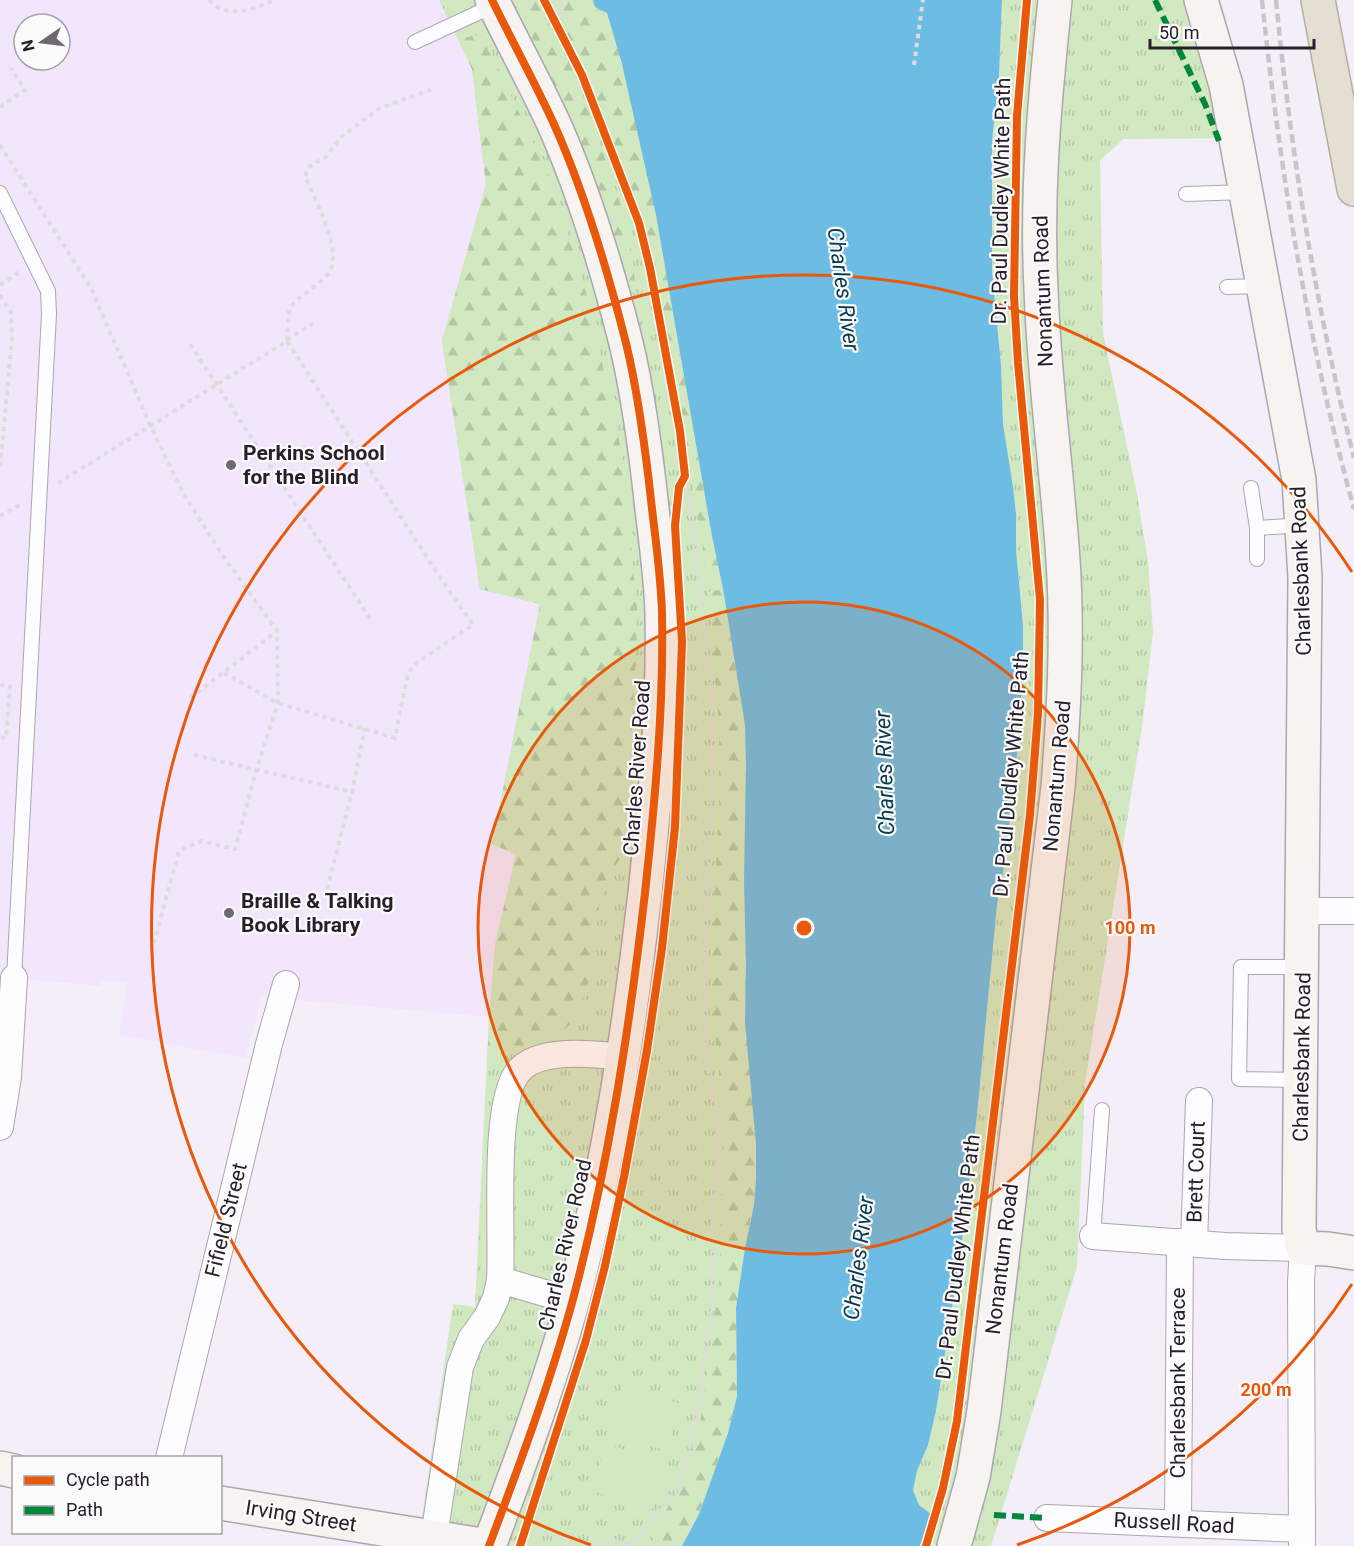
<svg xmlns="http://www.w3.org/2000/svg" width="1354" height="1546" viewBox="0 0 1354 1546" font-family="Roboto,sans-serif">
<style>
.built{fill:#f2e6fc;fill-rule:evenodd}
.grass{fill:url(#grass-tufts)}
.forest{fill:url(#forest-firs)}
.pitch{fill:#d1e8c1}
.water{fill:#6dbce3}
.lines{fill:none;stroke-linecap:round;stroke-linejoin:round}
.lane-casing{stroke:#aca6b0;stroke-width:16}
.street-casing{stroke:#aca6b0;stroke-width:28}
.secondary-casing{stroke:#aca6b0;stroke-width:36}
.highway-casing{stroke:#b6ada5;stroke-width:36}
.path{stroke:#dddbde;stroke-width:4;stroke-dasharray:4.5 4.5;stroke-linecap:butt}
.lane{stroke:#fdfcfe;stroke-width:14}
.street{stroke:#fdfcfe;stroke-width:26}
.secondary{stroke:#f6f3f0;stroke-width:33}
.highway{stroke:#e5ded2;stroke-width:33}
.rail{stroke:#c7c5c8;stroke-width:4.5;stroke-dasharray:9 4.5;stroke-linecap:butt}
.quiet{stroke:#00873e;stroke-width:6;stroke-dasharray:12 6;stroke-linecap:butt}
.cycleway-casing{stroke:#fbfbfb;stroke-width:11}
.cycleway{stroke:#e8590c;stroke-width:8}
.ring{fill:none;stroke:#e8590c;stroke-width:3}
.poi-dot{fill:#6e6873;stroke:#fbfbfb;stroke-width:2}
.labels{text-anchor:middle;stroke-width:4.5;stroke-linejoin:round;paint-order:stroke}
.street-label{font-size:21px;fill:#27202c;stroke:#fbfbfb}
.poi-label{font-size:21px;font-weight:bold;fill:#27202c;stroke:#fbfbfb;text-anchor:start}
.water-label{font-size:22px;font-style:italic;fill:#093a50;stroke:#fbfbfb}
.centre{fill:#e8590c;stroke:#fbfbfb;stroke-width:3}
.ring-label{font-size:18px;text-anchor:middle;font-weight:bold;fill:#e8590c;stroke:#fbfbfb;stroke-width:4.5;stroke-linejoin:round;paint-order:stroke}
</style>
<defs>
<pattern id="grass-tufts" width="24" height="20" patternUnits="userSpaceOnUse" patternTransform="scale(1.5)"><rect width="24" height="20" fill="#d1e8c1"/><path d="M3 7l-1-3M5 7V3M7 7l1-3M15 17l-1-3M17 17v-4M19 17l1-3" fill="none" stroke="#b3c7a6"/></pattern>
<pattern id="forest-firs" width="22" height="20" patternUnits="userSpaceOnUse" patternTransform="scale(1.5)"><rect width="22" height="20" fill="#d1e8c1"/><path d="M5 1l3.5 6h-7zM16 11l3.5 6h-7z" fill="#b3c7a6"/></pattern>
</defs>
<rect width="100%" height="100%" fill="#f3eef8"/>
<!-- built -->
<path class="built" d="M0,0H439L458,39L472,69L486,185L442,341L480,589L540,603L492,843L516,854L495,945L489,1017L262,997L245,1058L119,1035L127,983L101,981V986L0,977ZM24,24H60V60H24Z"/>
<!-- grass -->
<g class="grass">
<path d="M439,0H593L686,387L723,589L745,725L754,1205L682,1546H446L452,1523L422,1518L453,1304L475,1307L489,1017L495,945L516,854L492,844L540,604L480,589L442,341L486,184L472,69Z"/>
<path d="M1002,0H1220L1235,56L1253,138L1124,139L1100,160L1103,333L1137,494L1148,562L1153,632L1143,720L1085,1084L1077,1267L991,1546H920L931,1515L919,1505L913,1490L917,1471L928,1445L936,1411L961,1249L977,1115L997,905L1006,856L1018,745L1023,665V625L1016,550V514L1013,487L1003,424L1001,365L992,271V141L999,77Z"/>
</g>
<!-- forest -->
<g class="forest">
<path d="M514,0H536L577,78L617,193L628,229L633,262L636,296L630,288L601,198L561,100Z"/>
<path d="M548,0H593L595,7L607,13C663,193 681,382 718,566L706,569C695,500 683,431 671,362C663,317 656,271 643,227C620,149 587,72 548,0Z"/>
<path d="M478,35L486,42L554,187L589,303L622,454L637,607L636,663L624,836L620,859L609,874L600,901L588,983L579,1015L560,1034L529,1048L487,1058L495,945L516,854L492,844L540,604L480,589L442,341L486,185L472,69L458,39Z"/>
<path d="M723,589L745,725L746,767L744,881L746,963L745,998L756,1145V1177L754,1205L749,1224L736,1308L737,1396L728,1433L699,1514L682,1546H657L650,1535L685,1481L700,1424L720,1275L721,1187L724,1156L722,1102L710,986L719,808V726L708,592Z"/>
</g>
<!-- pitch -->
<g class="pitch">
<path d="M622,1386L681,1404L667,1451L608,1434Z"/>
<path d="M606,1444L666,1461L652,1509L592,1491Z"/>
</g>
<!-- water -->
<path class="water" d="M593,0H1002L999,77L992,141V271L1001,365L1003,424L1013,487L1016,514V550L1023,625V665L1018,745L1006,856L997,905L977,1115L961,1249L936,1411L928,1445L917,1471L913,1490L919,1505L931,1514L920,1546H682L699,1514L728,1433L737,1396L736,1308L745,1248L754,1205L756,1177V1145L745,1022L746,963L744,881L746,767L745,725L723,589L712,536L656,215L622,64L607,13L595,7Z"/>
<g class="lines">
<!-- lane casing -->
<g class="lane-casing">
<g id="lane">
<path d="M415,42L495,5"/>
<path d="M0,193L48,291L49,314L14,978"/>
<path d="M1186,194L1247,192"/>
<path d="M1227,287L1263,286"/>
<path d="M1251,488L1257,528"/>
<path d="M1257,559V528L1303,525"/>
<path d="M1300,1080L1239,1079L1241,967H1303"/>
<path d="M1093,1236L1102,1110"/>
</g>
</g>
<!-- street casing -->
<g class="street-casing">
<g id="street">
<path d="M1303,911H1354"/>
<path d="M0,1127L8,1077L14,978"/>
<path d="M1093,1236L1225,1246L1303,1248L1301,1282L1302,1546"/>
<path d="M1194,1243L1199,1101"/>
<path d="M500,1280L572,1301"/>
<path d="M169,1458L269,1044L286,984"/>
<path d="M1047,1518L1301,1529"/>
<path d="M1178,1523L1180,1242"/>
<path d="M434,1536L460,1367L471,1339L487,1317L496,1298L500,1280C503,1235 492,1104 518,1072C538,1047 595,1054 623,1057"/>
</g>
</g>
<!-- secondary casing -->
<g class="secondary-casing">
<g id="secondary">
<path d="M1201,0L1226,85L1299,480L1305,577L1299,1229L1303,1248L1328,1249L1354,1253"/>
<path d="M0,1468L14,1471"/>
<path d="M220,1503L488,1546"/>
<path d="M489,1546C519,1466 549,1386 572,1303C608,1169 629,1031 645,893C655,800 664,706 662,613C661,578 656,543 652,509C646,453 639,397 626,343C607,268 585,193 553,122C534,81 512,41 492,0"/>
<path d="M954,1546L973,1477L984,1411L1058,787C1064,711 1068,636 1063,560C1057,470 1044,380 1041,289C1036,192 1045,96 1055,0"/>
</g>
</g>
<!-- highway casing -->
<g class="highway-casing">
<path id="highway" d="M1318,0L1354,189"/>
</g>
<!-- path -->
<g class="path">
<path d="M209,0C228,20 253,9 275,0"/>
<path d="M557,24L564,0"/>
<path d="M914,65L923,0"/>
<path d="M0,107L25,90L11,68"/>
<path d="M0,145L91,288L150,425L183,493L221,553L277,631L278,703L256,771L235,849L201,841L179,851L153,946"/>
<path d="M0,285L19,272"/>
<path d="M0,295L11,312L12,337L0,470"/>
<path d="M287,340L317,321"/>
<path d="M287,341L289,309C299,295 317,287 328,274C345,254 314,198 305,176L309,167L327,156L341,137L380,108L433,89"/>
<path d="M190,344L371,620"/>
<path d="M58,483L287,341L441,579L473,625L416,663L408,673L395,738L278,703L224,673"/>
<path d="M0,516L23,503"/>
<path d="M0,685L10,686L6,738L0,737"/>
<path d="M190,698L277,631"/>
<path d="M194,755L352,792"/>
<path d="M327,889L352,792L365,728"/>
<path d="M526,1530L587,1543L617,1541L628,1546"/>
<path d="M628,1546L642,1534L677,1487L692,1439L710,1323L714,1250L713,1212L718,1142L707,1047L705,975L712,763V693L693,527L685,476"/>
</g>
<!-- lane -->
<use href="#lane" class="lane"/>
<!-- street -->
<use href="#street" class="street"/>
<!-- secondary -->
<use href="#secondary" class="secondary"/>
<!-- highway -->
<use href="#highway" class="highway"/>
<!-- rail -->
<g class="rail">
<path d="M1262,0C1280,172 1308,342 1354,509"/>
<path d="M1276,0C1291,155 1316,307 1354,458"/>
</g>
<!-- quiet -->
<g class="quiet">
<path d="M1155,0L1205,104L1219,141"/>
<path d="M994,1515L1047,1518"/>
</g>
<!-- cycleway casing -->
<g class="cycleway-casing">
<g id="cycleway">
<path d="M489,1546C519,1466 549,1386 572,1303C608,1169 629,1031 645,893C655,800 664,706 662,613C661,578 656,543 652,509C646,453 639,397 626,343C607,268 585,193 553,122C534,81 512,41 492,0"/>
<path d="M520,1546L586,1340L605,1266L624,1177L647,1050L662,948L675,827L682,642L675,526L679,487L685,476L680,431L650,268L639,223L582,75L544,0"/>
<path d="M926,1546L943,1488L957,1421L1030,815L1038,713L1040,600L1018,363L1014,296L1017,116L1027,0"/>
</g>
</g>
<!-- cycleway -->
<use href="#cycleway" class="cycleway"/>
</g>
<!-- distance rings -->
<circle cx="804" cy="928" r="326" fill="#e8590c" fill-opacity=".12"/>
<g class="ring">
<circle cx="804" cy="928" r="326"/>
<path d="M1352 1284A653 653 0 0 1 1017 1545M591 1545A653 653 0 1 1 1352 572"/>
</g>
<!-- markers -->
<g class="poi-dot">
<circle cx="231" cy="465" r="6"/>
<circle cx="229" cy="913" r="6"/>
</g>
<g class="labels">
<!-- street labels -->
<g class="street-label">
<text transform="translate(1001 201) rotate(-89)" y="7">Dr. Paul Dudley White Path</text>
<text transform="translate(1043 291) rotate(-92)" y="7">Nonantum Road</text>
<text transform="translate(1301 571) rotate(-92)" y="7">Charlesbank Road</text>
<text transform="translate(637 768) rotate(-86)" y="7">Charles River Road</text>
<text transform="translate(1011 774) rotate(-85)" y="7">Dr. Paul Dudley White Path</text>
<text transform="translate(1057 776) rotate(-85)" y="7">Nonantum Road</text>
<text transform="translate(1302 1057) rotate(-89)" y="7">Charlesbank Road</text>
<text transform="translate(1196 1172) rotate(-88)" y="7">Brett Court</text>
<text transform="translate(226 1220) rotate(-76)" y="7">Fifield Street</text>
<text transform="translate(565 1245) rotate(-77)" y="7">Charles River Road</text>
<text transform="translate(958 1257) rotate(-83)" y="7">Dr. Paul Dudley White Path</text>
<text transform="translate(1002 1259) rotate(-83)" y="7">Nonantum Road</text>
<text transform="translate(1178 1383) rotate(-90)" y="7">Charlesbank Terrace</text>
<text transform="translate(301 1516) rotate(9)" y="7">Irving Street</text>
<text transform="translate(1174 1523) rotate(3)" y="7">Russell Road</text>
</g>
<!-- poi labels -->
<g class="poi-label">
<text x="243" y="460">Perkins School<tspan x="243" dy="24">for the Blind</tspan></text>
<text x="241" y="908">Braille &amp; Talking<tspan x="241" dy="24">Book Library</tspan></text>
</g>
<!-- water labels -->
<g class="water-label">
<text transform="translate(844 289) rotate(82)" y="8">Charles River</text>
<text transform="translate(884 773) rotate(-92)" y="8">Charles River</text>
<text transform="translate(858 1258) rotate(-83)" y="8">Charles River</text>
</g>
</g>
<circle cx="804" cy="928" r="9" class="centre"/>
<g class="ring-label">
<text x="1130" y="934">100 m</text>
<text x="1266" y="1396">200 m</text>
</g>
<!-- legend -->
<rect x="12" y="1456" width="210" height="78" fill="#fbfbfb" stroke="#a6a3a8" stroke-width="1.5"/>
<rect x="24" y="1476" width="30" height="9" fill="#e8590c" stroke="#a6a3a8" stroke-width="1.5"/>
<text x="66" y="1486" font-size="18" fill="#27202c">Cycle path</text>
<rect x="24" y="1506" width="30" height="9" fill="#00873e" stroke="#a6a3a8" stroke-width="1.5"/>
<text x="66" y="1516" font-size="18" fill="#27202c">Path</text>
<!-- north arrow -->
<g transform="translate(42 42) rotate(256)"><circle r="28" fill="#fbfbfb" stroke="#a6a3a8" stroke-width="1.5"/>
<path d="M0-4.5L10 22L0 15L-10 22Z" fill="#6e6873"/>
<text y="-9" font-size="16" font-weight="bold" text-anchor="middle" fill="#27202c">N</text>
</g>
<!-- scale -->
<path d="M1150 39v9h164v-9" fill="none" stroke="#27202c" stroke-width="3"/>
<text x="1159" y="39" font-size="18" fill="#27202c" stroke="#fbfbfb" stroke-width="4.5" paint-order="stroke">50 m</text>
</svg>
